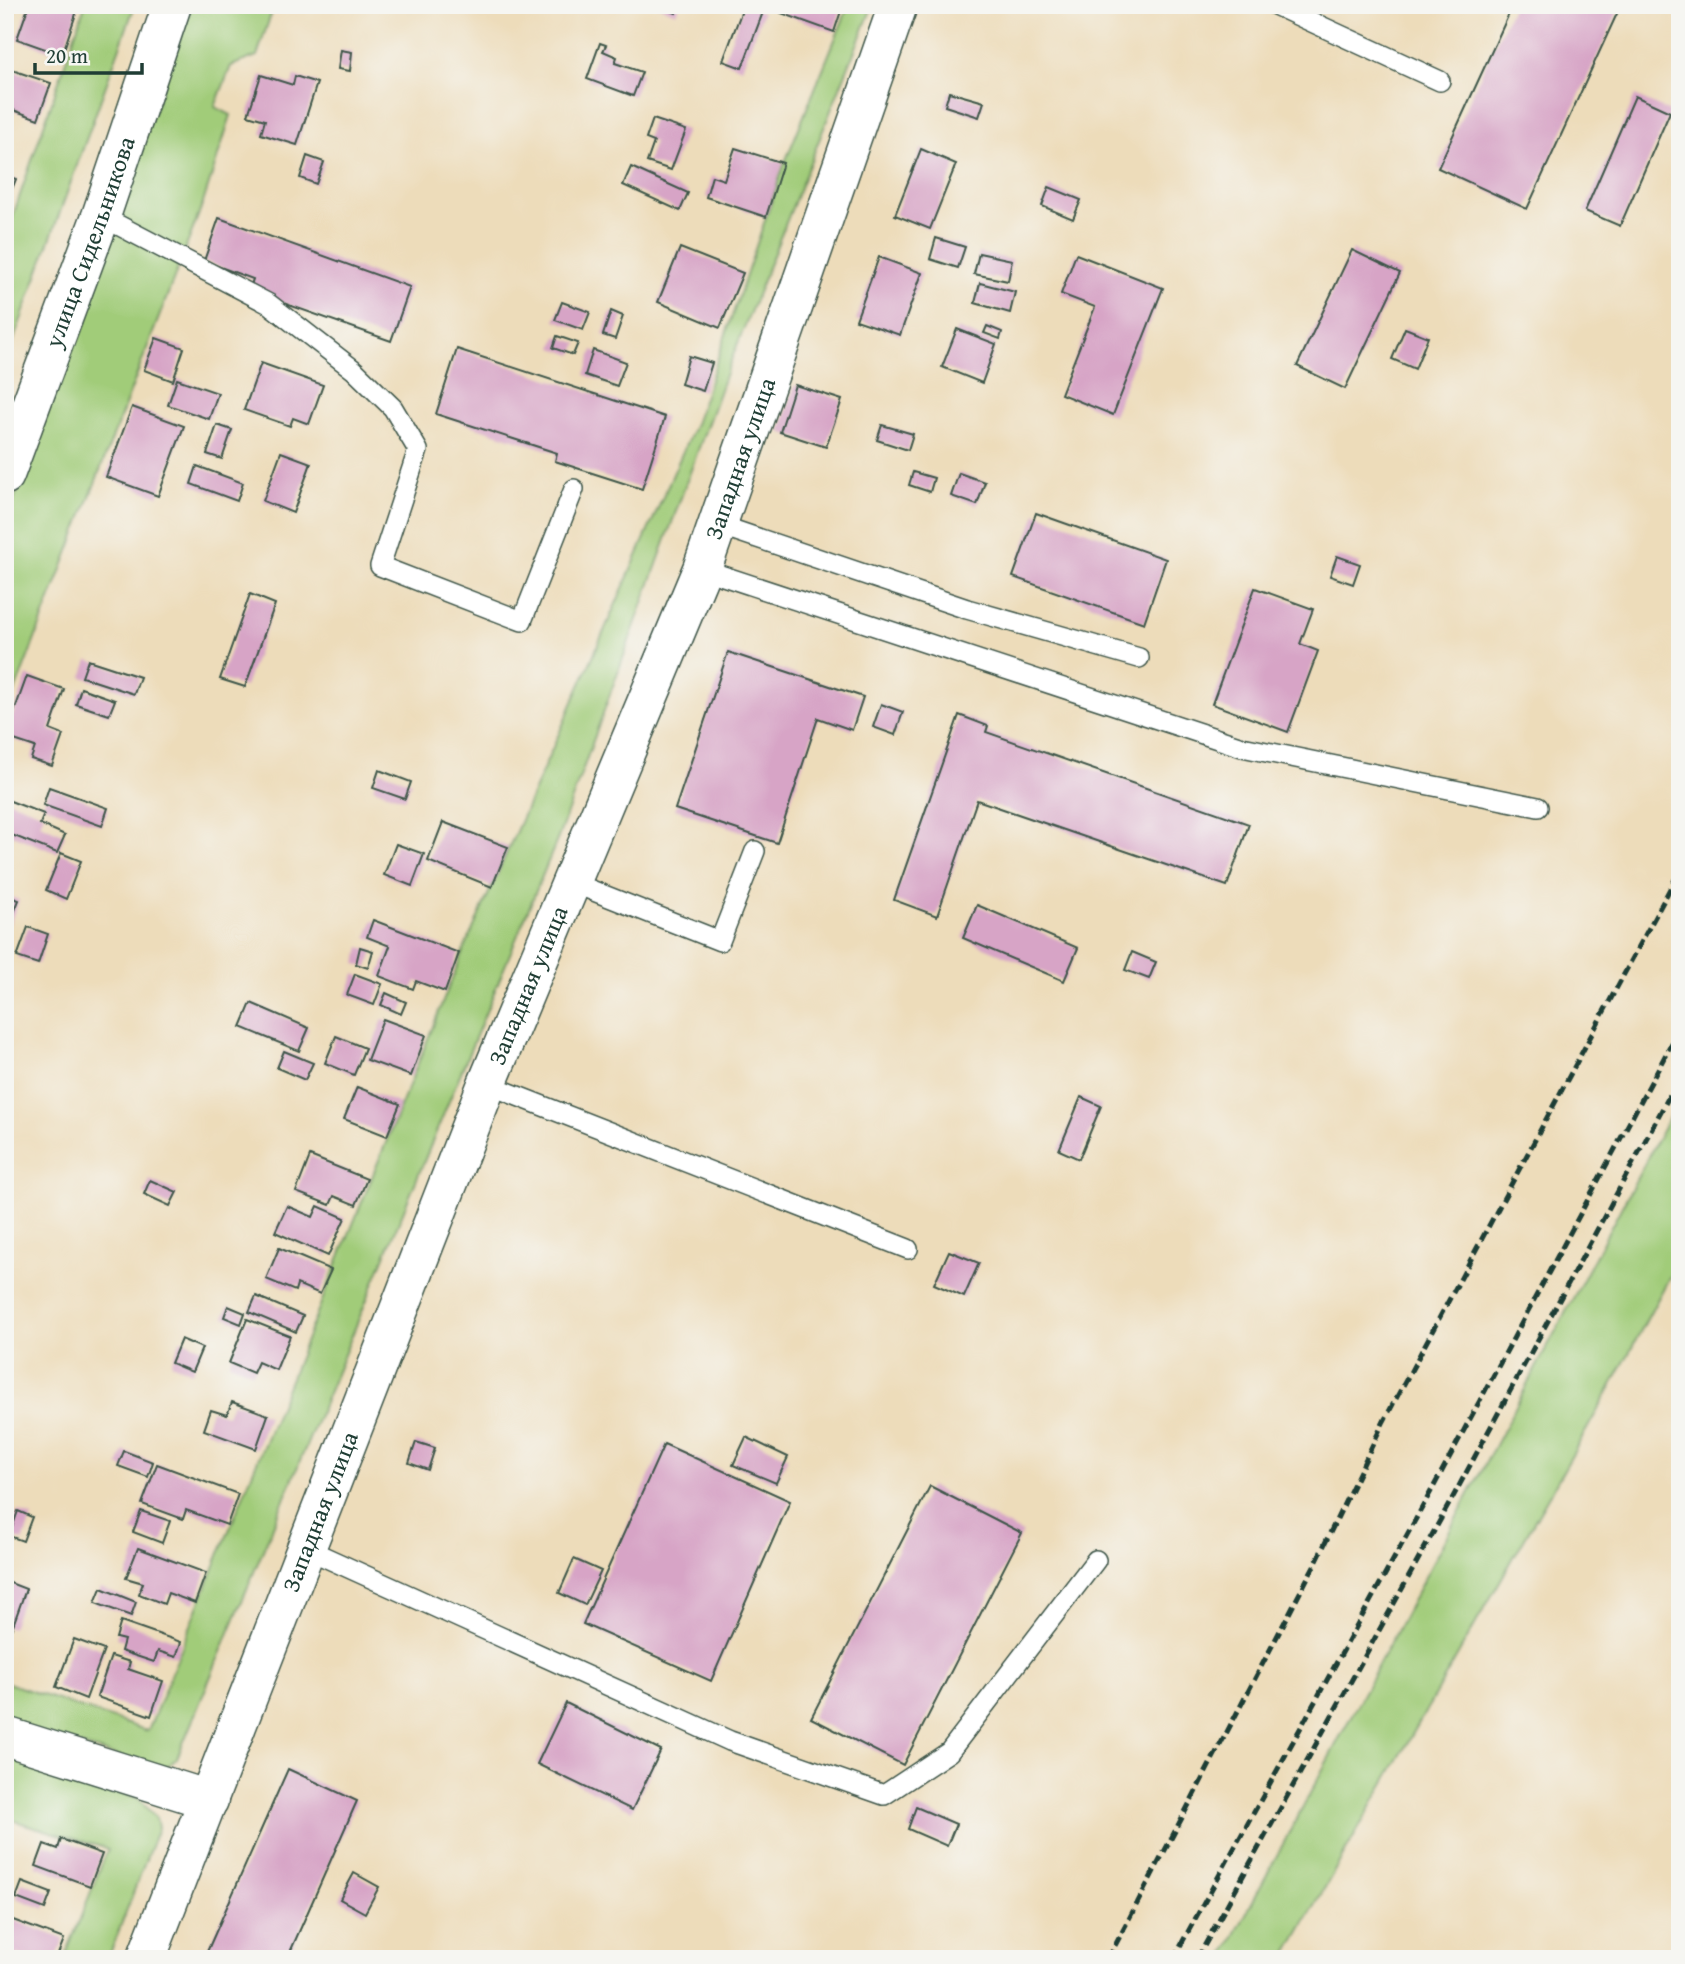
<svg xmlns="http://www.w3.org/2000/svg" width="1685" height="1964" viewBox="0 0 1685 1964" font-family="'Gentium Book Plus',serif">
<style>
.green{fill:#a1cc79;stroke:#608456;stroke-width:2}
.building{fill:#d7a4c6}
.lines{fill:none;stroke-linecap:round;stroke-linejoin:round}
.service-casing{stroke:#3e5548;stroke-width:22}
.minor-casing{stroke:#3e5548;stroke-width:41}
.service{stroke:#fff;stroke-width:19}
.minor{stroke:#fff;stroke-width:38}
.rail{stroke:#1f3d34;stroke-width:5;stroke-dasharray:10 5;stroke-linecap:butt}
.labels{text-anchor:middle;stroke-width:7;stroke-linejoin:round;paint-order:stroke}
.street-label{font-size:24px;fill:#1f3d34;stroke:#f6f6f2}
</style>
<rect width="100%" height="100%" fill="#f6f6f2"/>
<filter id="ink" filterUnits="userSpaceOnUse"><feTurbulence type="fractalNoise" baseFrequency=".0143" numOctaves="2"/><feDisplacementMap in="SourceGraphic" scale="14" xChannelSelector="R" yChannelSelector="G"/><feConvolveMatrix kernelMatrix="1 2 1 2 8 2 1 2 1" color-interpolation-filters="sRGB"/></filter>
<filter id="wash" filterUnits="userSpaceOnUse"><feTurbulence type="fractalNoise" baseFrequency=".00686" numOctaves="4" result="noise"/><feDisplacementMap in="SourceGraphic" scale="28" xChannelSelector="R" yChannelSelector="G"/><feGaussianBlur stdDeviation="1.57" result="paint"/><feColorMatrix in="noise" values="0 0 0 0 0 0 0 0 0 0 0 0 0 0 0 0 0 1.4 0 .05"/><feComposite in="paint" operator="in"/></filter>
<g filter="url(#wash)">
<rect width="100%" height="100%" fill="#eddcba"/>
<!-- green -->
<g class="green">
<path d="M85,5H135L5,364V239Z"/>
<path d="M192,5H274L257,56L231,66L215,107L231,115L203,203L5,717V525Z"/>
<path d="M849,5H873L726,373L558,838L177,1758L163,1770L5,1723V1682L148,1731L463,952L695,424L785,162Z"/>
<path d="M1680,1097V1257L1611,1387L1284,1959H1222Z"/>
<path d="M5,1756L138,1798L156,1818L158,1828L108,1959H64L108,1849L5,1818Z"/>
</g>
<g id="blocks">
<!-- building -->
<g class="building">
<path d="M29,5H79L62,55L17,39Z"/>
<path d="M491,5H517L514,13Z"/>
<path d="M656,5H679L676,13Z"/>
<path d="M744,5L763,12L742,68L723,61Z"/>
<path d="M784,5H843L834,32L781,13Z"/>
<path d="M1513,5H1621L1527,209L1438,168Z"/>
<path d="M600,43L606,45L603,51L617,57L615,63L642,72L633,96L587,79Z"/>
<path d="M341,50L352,52L350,71L338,69Z"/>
<path d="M9,69L51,83L38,119L5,107Z"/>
<path d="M261,75L293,85L295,76L317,83L297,145L261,134L265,120L248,115Z"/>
<path d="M949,92L984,102L979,117L945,106Z"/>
<path d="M1635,96L1670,112L1620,226L1585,211Z"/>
<path d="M653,119L686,130L671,170L647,162L654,142L646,139Z"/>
<path d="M735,148L783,163L766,217L706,197L712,176L724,180Z"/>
<path d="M921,149L956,164L930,229L895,215Z"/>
<path d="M307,156L324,162L316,184L300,178Z"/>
<path d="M631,167L688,193L680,211L623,185Z"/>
<path d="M5,175L16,179L10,194L5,193Z"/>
<path d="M1049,187L1081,200L1073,219L1042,206Z"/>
<path d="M219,218L410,287L391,341L249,291L253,279L204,261Z"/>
<path d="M936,238L965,247L958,268L930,259Z"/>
<path d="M680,248L743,273L720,328L658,302Z"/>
<path d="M1352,250L1400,273L1345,389L1297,366Z"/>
<path d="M979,253L1012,260L1008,281L974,274Z"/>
<path d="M1076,254L1163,288L1113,415L1061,394L1095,307L1061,294Z"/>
<path d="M879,257L922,273L900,335L856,320Z"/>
<path d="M980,283L1015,292L1010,313L975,303Z"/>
<path d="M562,302L590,312L583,330L555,320Z"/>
<path d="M611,311L623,316L615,339L603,335Z"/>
<path d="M987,326L1002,332L1000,339L984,333Z"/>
<path d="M1405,328L1428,337L1415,369L1392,359Z"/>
<path d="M957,329L996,344L982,383L942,367Z"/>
<path d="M557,336L578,343L573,355L553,348Z"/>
<path d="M156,338L184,348L173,381L144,370Z"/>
<path d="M457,349L665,417L642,489L555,461L557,453L436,414Z"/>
<path d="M593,350L626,362L617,386L585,375Z"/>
<path d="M689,356L712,363L703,391L681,384Z"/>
<path d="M261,363L323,385L309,424L293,418L290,426L244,410Z"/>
<path d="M177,379L218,393L209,419L168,405Z"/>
<path d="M795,385L842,400L826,447L780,432Z"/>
<path d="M132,407L184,426L158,496L106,477Z"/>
<path d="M217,425L232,430L222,459L207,454Z"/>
<path d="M882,425L913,434L908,450L877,440Z"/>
<path d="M281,452L311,463L293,513L263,501Z"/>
<path d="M197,466L243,483L237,501L191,484Z"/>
<path d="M913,472L934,478L930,492L909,485Z"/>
<path d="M959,473L985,482L977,505L951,496Z"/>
<path d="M1036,513L1166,559L1144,623L1013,577Z"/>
<path d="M1337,556L1360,564L1353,584L1330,576Z"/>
<path d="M1255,588L1313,609L1300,644L1318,651L1288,732L1212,704Z"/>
<path d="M250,594L275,604L245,687L220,679Z"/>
<path d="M728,652L863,697L852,730L818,718L777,843L675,809Z"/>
<path d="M88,660L140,677L134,694L82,677Z"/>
<path d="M27,676L64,689L50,730L63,735L52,766L31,759L35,747L5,737Z"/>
<path d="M81,688L115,700L109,715L76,704Z"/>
<path d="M881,704L903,712L895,735L873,727Z"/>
<path d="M959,715L988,726L986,732L1249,824L1227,886L977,800L937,916L894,900Z"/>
<path d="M379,770L411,782L405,799L373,788Z"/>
<path d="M49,787L108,808L102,826L43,805Z"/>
<path d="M5,799L44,814L40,824L65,835L57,853L7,833L5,838Z"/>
<path d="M443,822L508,847L492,887L428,861Z"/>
<path d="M396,844L424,854L412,886L384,875Z"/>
<path d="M61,853L81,861L66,899L46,890Z"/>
<path d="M5,895L19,900L5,935Z"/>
<path d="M977,905L1078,948L1064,981L963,938Z"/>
<path d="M373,920L459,953L445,992L416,981L413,989L379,976L390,946L367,937Z"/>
<path d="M28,927L48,934L38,964L17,957Z"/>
<path d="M360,947L373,951L368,968L356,964Z"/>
<path d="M1132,952L1156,962L1149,979L1125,970Z"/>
<path d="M355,974L382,984L374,1005L347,995Z"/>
<path d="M386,993L406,1002L401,1014L381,1005Z"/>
<path d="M251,1003L309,1028L299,1051L241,1027Z"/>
<path d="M383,1019L426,1035L411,1076L367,1060Z"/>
<path d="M336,1036L365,1048L354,1075L325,1063Z"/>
<path d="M284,1051L313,1063L305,1080L277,1068Z"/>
<path d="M357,1087L400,1104L387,1136L344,1119Z"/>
<path d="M1081,1097L1101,1106L1079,1159L1059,1150Z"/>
<path d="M310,1156L367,1179L356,1205L334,1196L330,1205L296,1192Z"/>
<path d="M150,1180L177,1192L170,1206L144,1194Z"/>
<path d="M287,1206L313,1217L318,1206L345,1218L328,1256L275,1232Z"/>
<path d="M279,1248L331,1270L320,1294L297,1284L295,1291L266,1279Z"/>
<path d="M949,1251L979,1263L964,1297L934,1284Z"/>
<path d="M256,1296L303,1316L296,1332L249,1312Z"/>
<path d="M228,1306L245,1313L241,1324L224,1317Z"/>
<path d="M247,1319L290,1336L276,1370L258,1362L253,1373L229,1363Z"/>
<path d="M181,1339L202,1348L192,1372L171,1363Z"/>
<path d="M232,1402L268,1415L256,1449L204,1430L211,1410L227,1415Z"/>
<path d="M746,1437L788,1457L776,1483L733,1465Z"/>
<path d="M416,1442L435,1448L428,1470L409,1463Z"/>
<path d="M664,1444L790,1501L711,1681L583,1624Z"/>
<path d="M124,1451L153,1462L148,1477L118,1466Z"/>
<path d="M157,1464L238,1494L227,1525L186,1510L183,1519L142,1504Z"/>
<path d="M930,1486L1022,1533L903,1765L811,1718Z"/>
<path d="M18,1511L32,1517L23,1541L9,1536Z"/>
<path d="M141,1511L170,1521L162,1543L133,1532Z"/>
<path d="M138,1548L206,1573L195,1603L168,1593L164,1604L139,1594L143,1583L126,1578Z"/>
<path d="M574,1559L601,1571L585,1605L559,1593Z"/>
<path d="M5,1581L26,1589L12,1628L5,1626Z"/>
<path d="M101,1588L136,1602L131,1616L95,1603Z"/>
<path d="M121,1621L181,1642L176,1657L158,1651L154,1662L121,1651L124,1640L116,1638Z"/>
<path d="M74,1639L104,1650L86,1699L56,1687Z"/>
<path d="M111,1656L130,1662L128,1669L163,1681L151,1716L97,1697Z"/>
<path d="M566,1703L661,1750L632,1810L537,1764Z"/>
<path d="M288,1769L357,1801L287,1959H217L206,1954Z"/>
<path d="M916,1807L956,1824L947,1846L908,1829Z"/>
<path d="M61,1839L102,1854L90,1886L36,1866L44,1844L58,1849Z"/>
<path d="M354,1873L379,1887L365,1913L340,1899Z"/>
<path d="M22,1882L51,1893L45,1909L16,1898Z"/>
<path d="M5,1917L64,1939L56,1959H31L17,1954L16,1959H5Z"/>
</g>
</g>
</g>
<g filter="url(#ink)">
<use href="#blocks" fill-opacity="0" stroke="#3e5548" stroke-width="2"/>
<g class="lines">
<!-- service casing -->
<g class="service-casing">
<g id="service">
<path d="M1275,5L1440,81"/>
<path d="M101,216L269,304L354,370L393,408L418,450L380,566L522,621L574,489"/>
<path d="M719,525L967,609L1139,658"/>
<path d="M702,569L1242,747L1538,807"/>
<path d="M571,882L720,941L755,851"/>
<path d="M487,1084L908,1249"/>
<path d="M307,1549L730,1741L884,1795L949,1752L1096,1560"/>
</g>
</g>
<!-- minor casing -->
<g class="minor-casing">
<g id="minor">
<path id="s1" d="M5,475L101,216L172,5"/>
<path d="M5,1736L209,1800"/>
<path id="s2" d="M146,1959L487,1084L702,569L898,5"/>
</g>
</g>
<!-- service -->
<use href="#service" class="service"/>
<!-- minor -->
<use href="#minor" class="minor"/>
<!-- rail -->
<g class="rail">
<path d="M1108,1959L1316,1562L1384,1421L1680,870"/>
<path d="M1173,1959L1434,1486L1680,1028"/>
<path d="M1197,1959L1453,1497L1680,1076"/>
</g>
</g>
</g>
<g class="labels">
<!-- street labels -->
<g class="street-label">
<text dy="8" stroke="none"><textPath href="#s1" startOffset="248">улица Сидельникова</textPath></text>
<text dy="8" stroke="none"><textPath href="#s2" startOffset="1614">Западная улица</textPath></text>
<text dy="8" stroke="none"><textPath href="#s2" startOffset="1046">Западная улица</textPath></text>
<text dy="8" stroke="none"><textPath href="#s2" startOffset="480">Западная улица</textPath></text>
</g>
</g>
<!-- margin -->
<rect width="1685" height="1964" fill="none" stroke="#f6f6f2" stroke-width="28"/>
<!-- scale -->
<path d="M35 63v10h107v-10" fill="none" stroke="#1f3d34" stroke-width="3.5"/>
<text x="46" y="63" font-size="21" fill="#1f3d34" stroke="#f6f6f2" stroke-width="5" paint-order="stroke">20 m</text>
</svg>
